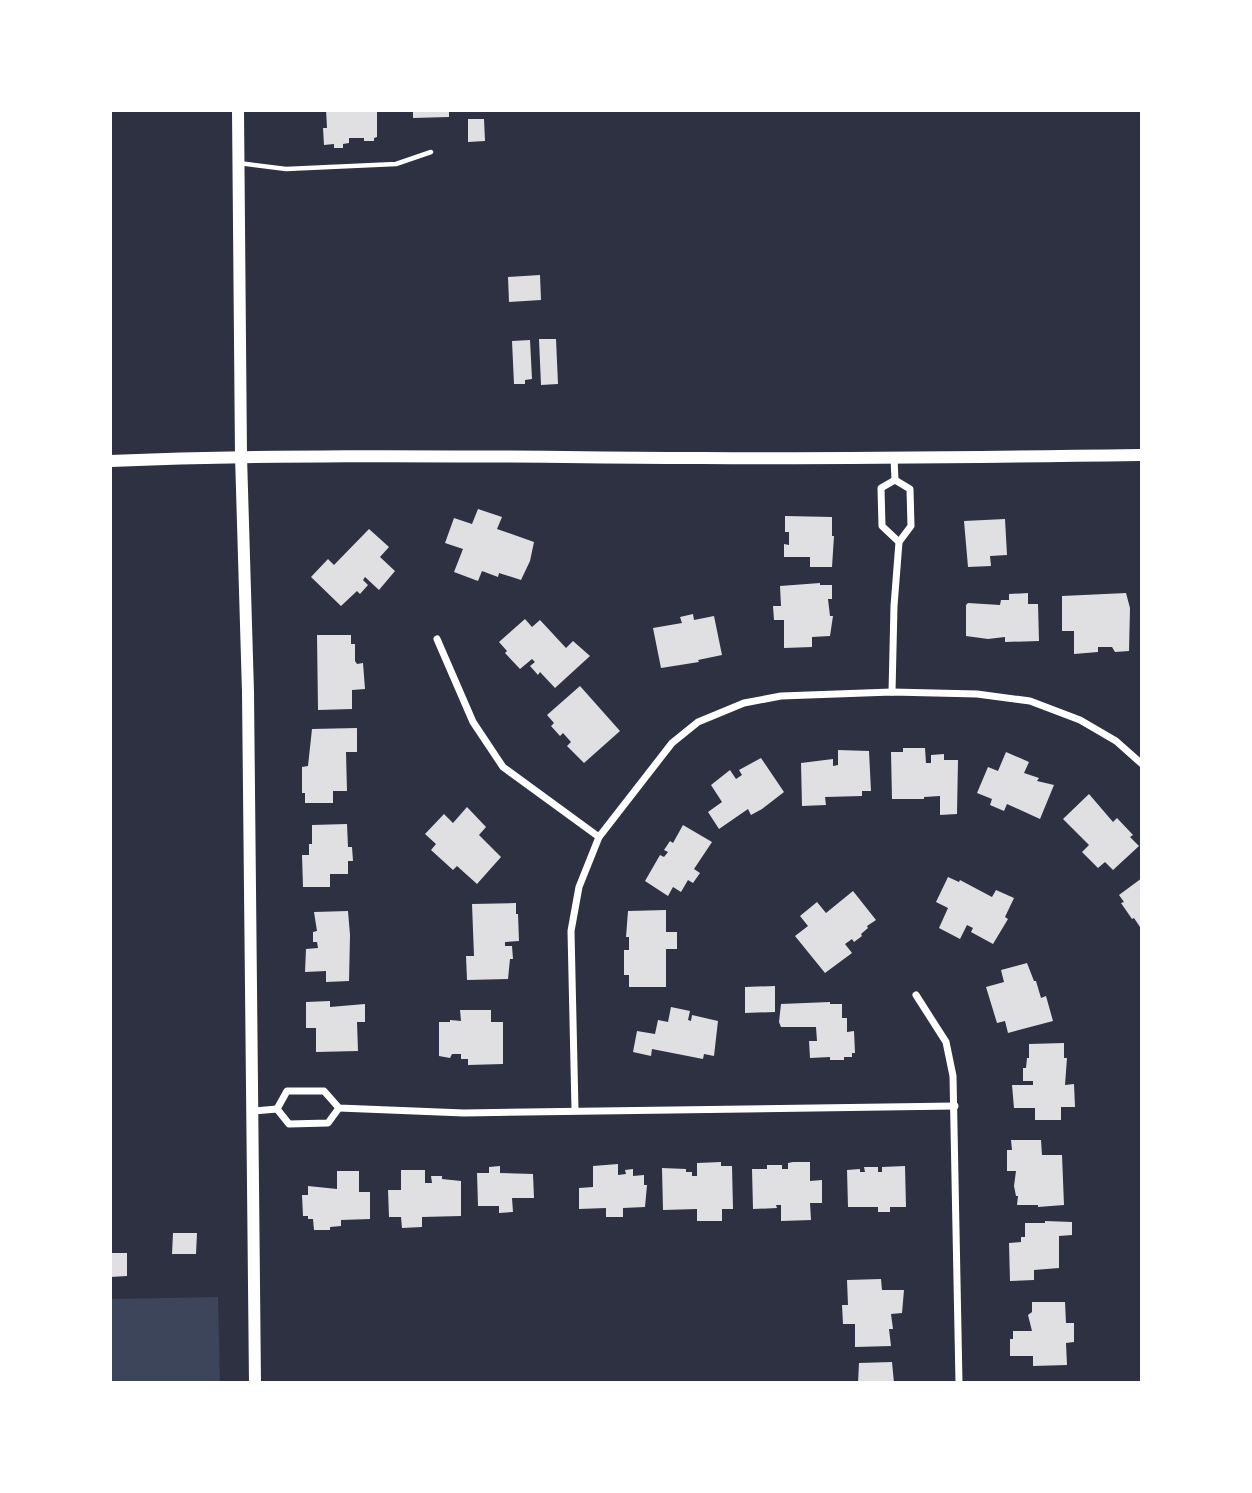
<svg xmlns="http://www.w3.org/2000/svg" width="1252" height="1493" viewBox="0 0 1252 1493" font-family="Helvetica,sans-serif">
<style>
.green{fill:#3c4559}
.building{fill:#e0e0e3}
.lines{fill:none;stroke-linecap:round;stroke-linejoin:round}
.service{stroke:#fff;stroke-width:4.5}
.minor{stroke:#fff;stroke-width:7}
.tertiary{stroke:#fff;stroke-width:12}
</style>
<rect width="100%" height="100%" fill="#2d3142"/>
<!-- green -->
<path class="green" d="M218,1297L220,1383H112L110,1299Z"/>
<!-- building -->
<g class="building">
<path d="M326,110H377V137L374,138V141H364V138H349V143L343,144V148H334V144L324,145L323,128H327Z"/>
<path d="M413,110H449V117L413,118Z"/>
<path d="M468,119H484L485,141L468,142Z"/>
<path d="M540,275L541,300L509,302L508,277Z"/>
<path d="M539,339H556L558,384L541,385Z"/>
<path d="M530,340L532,379L525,380V384H514L512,341Z"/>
<path d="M478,509L502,517L497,529L534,542L530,561L521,580L499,573L498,577L482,571L478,581L454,572L463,549L445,543L454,518L472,524Z"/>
<path d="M785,516L832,517V536H834L832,567H810V557H784V544L789,545V532H785Z"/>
<path d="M1005,519L1007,555L990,556L991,566L968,567L964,521Z"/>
<path d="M369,529L389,547L380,557L395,571L379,590L365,577L363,580L368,585L360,594L357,591L341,606L311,577L328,559L334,565Z"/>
<path d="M820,583V585H832V599H828L830,616H833L830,636L812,637V647L784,648V620H774L773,606H781L780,586Z"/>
<path d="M1028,593V604H1038L1039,641L1005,642V637L988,639L966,636V605L968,603L1000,605L1001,600H1009V594Z"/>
<path d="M1126,593L1130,608L1129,651L1115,652L1112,647H1098V652L1074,654V631H1062V596Z"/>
<path d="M693,614L694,620L714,616L722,655L698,660L699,662L661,668L653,628L682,623L680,617Z"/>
<path d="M525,619L532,627L540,620L566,648L573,641L590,656L555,688L540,672L538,675L530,666L535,662L532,659L520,669L505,653L507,651L499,642Z"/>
<path d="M317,635H351V644H355V661L357,664L363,663L365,689L352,690V709L318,710Z"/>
<path d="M580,686L620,731L584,763L567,746L571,742L563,733L560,736L551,726L554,723L547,715Z"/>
<path d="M357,728V752H346L347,791H333V803H305V793H302V767L308,766L312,729Z"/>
<path d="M903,748H925L926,763H931V755L944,754V760H958L957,814L940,815V796L924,797V799H892L891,752H903Z"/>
<path d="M838,750L869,751L871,791H862V796L825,797L826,805L802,806L801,763L833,759V766L838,765Z"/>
<path d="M1006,752L1029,762L1024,773L1039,778L1037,781L1054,785L1040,819L1007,804L1004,811L990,805L992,799L977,793L988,767L998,771Z"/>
<path d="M761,758L784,792L762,809L751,815L748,809L719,829L708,812L722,802L711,785L730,770L736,779L742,775L739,770Z"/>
<path d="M1089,794L1113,822L1117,818L1133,835L1130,837L1139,846L1113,870L1105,862L1098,868L1082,852L1089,845L1063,819Z"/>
<path d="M467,807L486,827L479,835L501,857L477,884L457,866L453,870L431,850L436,844L425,834L444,814L453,823Z"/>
<path d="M347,824L348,847H352L353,861H348V874H330V887H303L302,855H309V844H312V825Z"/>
<path d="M683,825L712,842L694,869L700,873L693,883L688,880L681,892L673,887L668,896L645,881L660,855L664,857L668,852L664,850L670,841L673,843Z"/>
<path d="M948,877L959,882L960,880L992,897L996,890L1014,898L1005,917L1008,919L993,944L971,932L973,928L967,925L960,939L939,928L948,908L936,902Z"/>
<path d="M1142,878V930L1134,918L1132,919L1121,903L1124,902L1119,895Z"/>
<path d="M853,891L876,920L867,926L868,928L861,934L862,936L854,942L852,939L845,944L852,953L825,973L795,936L808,926L800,916L817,902L826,913Z"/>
<path d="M516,903V914H518L519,941L505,942V946H512L513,959H510L508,979L467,980L466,956H474L472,904Z"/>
<path d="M666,910V932H677V949H666V987H629V975H624V950H629V937H626L628,911Z"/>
<path d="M348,911L350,935L349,981L326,982V971L305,972L306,949L318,948L317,942H313V932L317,931L314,912Z"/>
<path d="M1027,963L1034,981H1036L1041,998L1046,996L1053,1021L1008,1033L1005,1021L997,1023L986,987L1004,982L1001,970Z"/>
<path d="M775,986V1012L745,1013V987Z"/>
<path d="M330,1001V1007L365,1004V1022H357L358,1051L316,1052V1028H306V1002Z"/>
<path d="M830,1002V1004H842V1018H847V1032L854,1031L855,1053H852V1057H844V1060H830V1057L810,1058L809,1041H817L816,1027H781L779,1022L781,1004Z"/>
<path d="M671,1007L690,1011L688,1020L691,1021L692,1015L718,1021L714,1056L704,1054L703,1059L652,1049L651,1056L633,1052L637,1031L655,1034L658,1020L668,1022Z"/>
<path d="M460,1010H491V1022H503V1064L468,1065V1059H461V1054H452L450,1058L439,1056V1022H450V1020L461,1021Z"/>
<path d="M1064,1043V1058H1067L1065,1085L1074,1084L1075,1107H1061V1120H1035V1108H1014L1012,1085H1033V1081H1023V1068H1026L1027,1058H1029V1044Z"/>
<path d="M1011,1140H1041L1042,1155H1062L1064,1205L1038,1207V1205H1017L1018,1196H1016L1014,1186L1016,1171H1007V1150H1012Z"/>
<path d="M721,1162V1166H732L733,1209H722V1221H697V1209L663,1210L662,1168L686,1169V1172H692V1176H697V1163Z"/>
<path d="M793,1162H810V1181L822,1180V1203H810L811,1220L781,1221V1205H776L777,1208L753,1209L752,1169H767V1165H782V1169H788V1163Z"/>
<path d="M618,1164V1175L626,1174L625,1170L633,1169V1176L644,1175V1185H647L645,1207L623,1208V1217H606V1208L579,1209V1188L593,1187V1166Z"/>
<path d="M500,1166V1173L533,1174L534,1198H512L513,1212L499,1213V1206H478L477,1173H489V1167Z"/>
<path d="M905,1166L906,1207H890V1212H878V1207H848L847,1170L860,1169V1172H865L864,1167H878V1172H882V1167Z"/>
<path d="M401,1170H425V1183H432L431,1176H442V1179L461,1181V1216L422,1217V1227L402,1228L401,1217H389L388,1190H401Z"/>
<path d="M337,1171H359V1192H370V1219L341,1220V1226L330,1227V1230H314L313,1219H308V1216H303L302,1195H308V1186L337,1189Z"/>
<path d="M1045,1221L1072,1222V1235L1059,1236V1268L1034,1270V1280L1010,1281L1009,1243L1021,1242V1237H1025V1223H1045Z"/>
<path d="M173,1233H197L196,1254H172Z"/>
<path d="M110,1253H127V1276L110,1277Z"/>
<path d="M881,1279L882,1290H904L902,1313L891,1314L893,1329H889L891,1346L855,1347V1324H843L842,1305H848L847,1280Z"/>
<path d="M1032,1302H1065L1066,1323H1074V1342L1066,1343L1067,1365L1033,1366V1356H1010V1339H1013V1331H1032L1028,1315L1032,1312Z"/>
<path d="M892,1362L894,1383H858L859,1363Z"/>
</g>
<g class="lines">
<!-- service -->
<path class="service" d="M239,163L286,169L396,164L431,152"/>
<!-- minor -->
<g class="minor">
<path d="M894,458L895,480"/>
<path d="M895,480L881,488L882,526L899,542"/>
<path d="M437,639L473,722L503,767L599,837"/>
<path d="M892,692L894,606L899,542L911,526L910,489L895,480"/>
<path d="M916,995L946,1042L953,1076L959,1383"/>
<path d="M277,1109L287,1091H324L339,1108L464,1113L955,1106"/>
<path d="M277,1109L289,1124L328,1123L339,1108"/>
<path d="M575,1110L571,931L579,887L599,837L672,743L698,722L744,703L781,696L892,692L977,694L1030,701L1080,720L1116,741L1142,764"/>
<path d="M253,1111L277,1109"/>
</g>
<!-- tertiary -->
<g class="tertiary">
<path d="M238,110L241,456L248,692L255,1383"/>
<path d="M110,461C308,453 505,457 703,458C849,459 995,457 1142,455"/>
</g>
</g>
<!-- border -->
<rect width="1252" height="1493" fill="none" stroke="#ffffff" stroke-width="224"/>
</svg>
